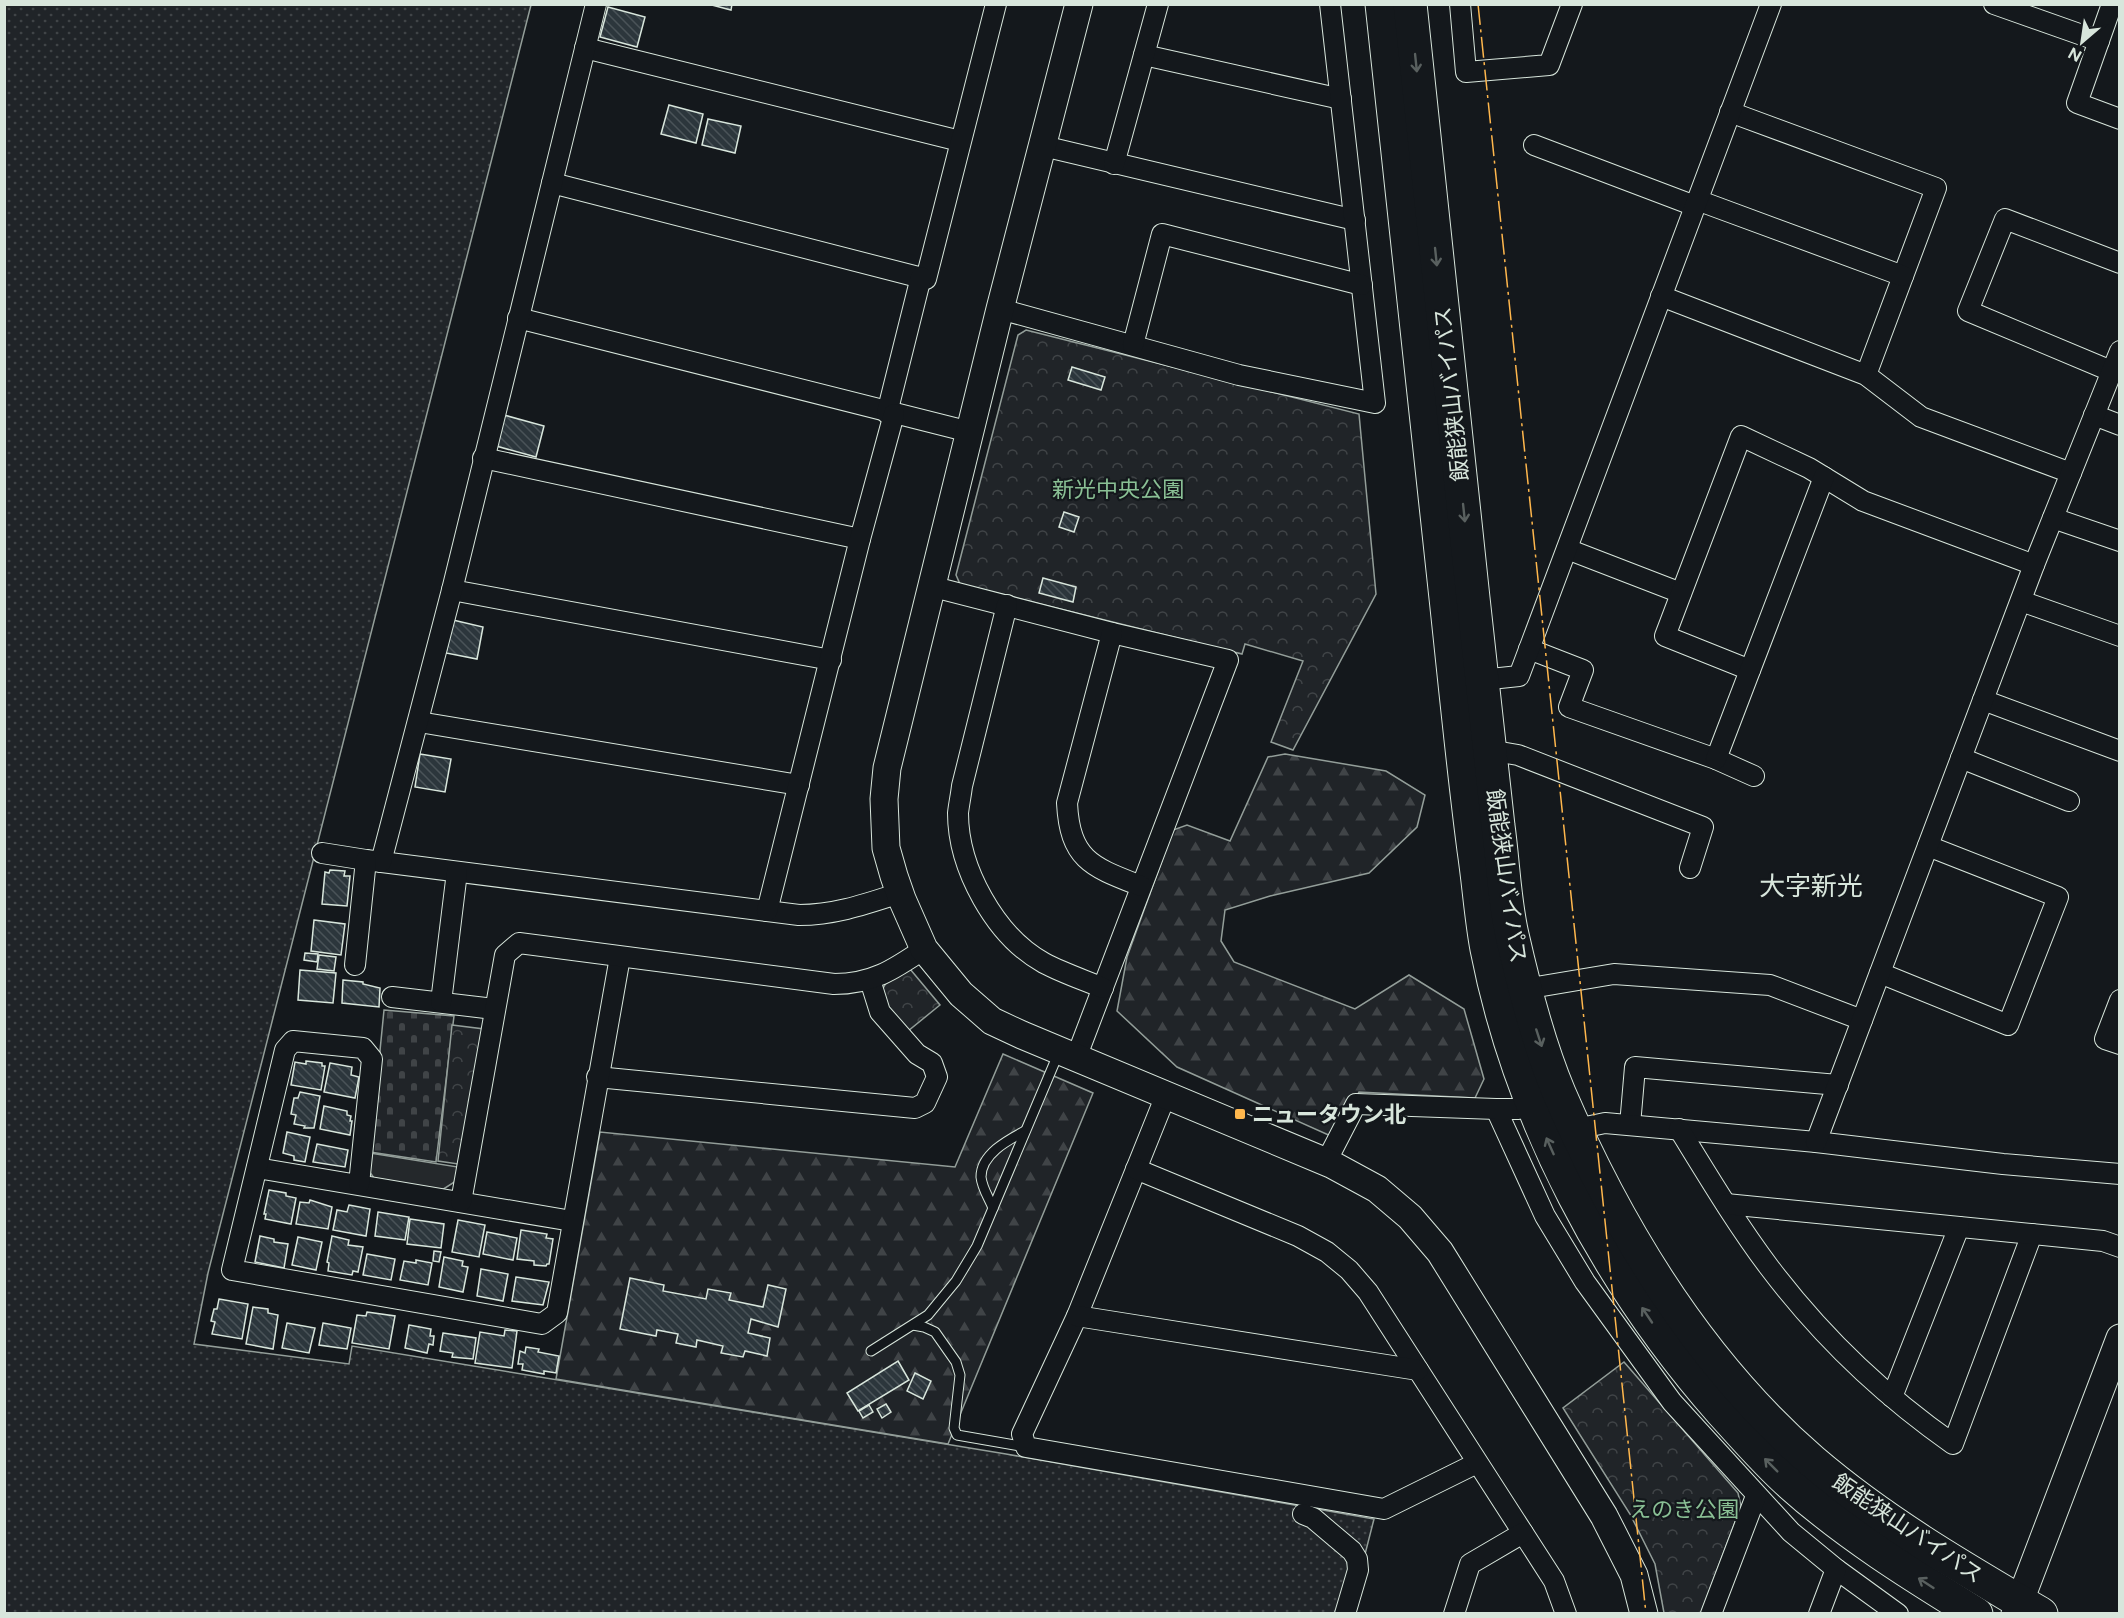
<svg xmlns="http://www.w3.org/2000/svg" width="2124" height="1618" viewBox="0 0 2124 1618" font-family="Figtree,'Noto Sans JP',sans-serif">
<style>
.grass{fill:url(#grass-dots);stroke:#939e99;stroke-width:1.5}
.forest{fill:url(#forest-firs);stroke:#939e99;stroke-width:1.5}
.cemetery{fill:url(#cemetery-stones);stroke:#939e99;stroke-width:1.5}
.park{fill:url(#park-crowns);stroke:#939e99;stroke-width:1.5}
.parking{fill:#24282b;stroke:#939e99;stroke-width:1.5}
.building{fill:url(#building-back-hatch);stroke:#d8e6dc;stroke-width:1.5}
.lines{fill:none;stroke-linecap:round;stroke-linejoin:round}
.lane-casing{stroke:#d8e6dc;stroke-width:11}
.street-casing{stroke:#d8e6dc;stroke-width:22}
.secondary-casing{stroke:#d8e6dc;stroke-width:29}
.highway-casing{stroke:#d8e6dc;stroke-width:35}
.lane{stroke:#14181c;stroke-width:9}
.street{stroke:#14181c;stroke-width:20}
.secondary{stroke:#14181c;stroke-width:27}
.highway{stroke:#14181c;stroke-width:33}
.power{stroke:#ffb74d;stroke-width:1.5;stroke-dasharray:21 4.5 3 4.5;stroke-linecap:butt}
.oneway{stroke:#59605f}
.poi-dot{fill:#ffb74d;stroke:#14181c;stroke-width:2}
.labels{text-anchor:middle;stroke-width:4.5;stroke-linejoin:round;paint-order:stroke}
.street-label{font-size:22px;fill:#d8e6dc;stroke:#14181c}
.park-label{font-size:22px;fill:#8ac095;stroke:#14181c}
.poi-label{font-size:22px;font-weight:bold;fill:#d8e6dc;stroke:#14181c;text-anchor:start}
.quarter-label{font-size:26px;fill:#d8e6dc;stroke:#14181c}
</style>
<defs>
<pattern id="grass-dots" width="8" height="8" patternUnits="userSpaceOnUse" patternTransform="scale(1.5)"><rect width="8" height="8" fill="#202428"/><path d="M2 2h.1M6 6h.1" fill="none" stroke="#404447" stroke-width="1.8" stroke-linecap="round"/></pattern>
<pattern id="forest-firs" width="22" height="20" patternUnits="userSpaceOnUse" patternTransform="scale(1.5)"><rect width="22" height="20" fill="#202428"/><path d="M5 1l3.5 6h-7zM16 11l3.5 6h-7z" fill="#404447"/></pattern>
<pattern id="cemetery-stones" width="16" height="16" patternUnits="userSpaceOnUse" patternTransform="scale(1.5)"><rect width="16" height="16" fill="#202428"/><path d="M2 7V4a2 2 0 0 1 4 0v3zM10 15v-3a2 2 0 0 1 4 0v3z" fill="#404447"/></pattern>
<pattern id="park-crowns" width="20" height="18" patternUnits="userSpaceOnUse" patternTransform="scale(1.5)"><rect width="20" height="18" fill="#202428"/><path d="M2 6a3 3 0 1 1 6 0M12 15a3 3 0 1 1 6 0" fill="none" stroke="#404447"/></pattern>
<pattern id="building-back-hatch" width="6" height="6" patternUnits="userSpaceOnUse" patternTransform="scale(1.5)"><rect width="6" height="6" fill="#2c363c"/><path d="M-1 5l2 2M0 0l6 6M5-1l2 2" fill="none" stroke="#4a5358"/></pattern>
</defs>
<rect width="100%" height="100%" fill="#14181c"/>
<!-- grass -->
<path class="grass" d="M5,5H531L208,1273L194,1344L349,1364L352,1346L1006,1454L1374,1519L1350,1613L5,1614Z"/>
<!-- forest -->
<g class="forest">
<path d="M1285,754L1386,771L1425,795L1417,827L1369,873L1270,896L1225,910L1221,941L1234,962L1355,1009L1409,975L1464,1009L1484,1079L1475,1098L1359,1092L1333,1137L1177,1067L1117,1011L1127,957L1173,830L1187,825L1230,841L1268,757Z"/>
<path d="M1003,1054L1093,1093L948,1444L556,1379L600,1132L955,1167Z"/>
</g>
<!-- cemetery -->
<path class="cemetery" d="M384,1010L454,1016L436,1162L370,1152Z"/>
<!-- park -->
<g class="park">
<path d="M1026,330L1359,414L1376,594L1293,750L1271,742L1303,661L1245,644L1242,654L960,584L956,575L1018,335Z"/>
<path d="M910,969L940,1005L908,1031L886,1007L881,992L886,983Z"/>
<path d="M452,1025L484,1029L458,1164L438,1161Z"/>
<path d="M1624,1362L1738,1493L1741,1506L1701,1613H1664L1655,1564L1630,1514L1563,1408Z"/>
</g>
<!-- parking -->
<path class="parking" d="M370,1153L458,1167L456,1181L442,1190L374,1178L369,1171Z"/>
<!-- building -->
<g class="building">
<path d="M708,4H732L731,10Z"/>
<path d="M608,7L645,17L637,47L600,37Z"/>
<path d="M669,105L703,114L696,143L661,134Z"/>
<path d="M708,119L741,126L735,153L702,145Z"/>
<path d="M1072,367L1105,377L1101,390L1068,380Z"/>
<path d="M504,415L544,426L536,457L496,446Z"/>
<path d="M1064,512L1079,517L1074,532L1059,527Z"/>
<path d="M1043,578L1076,587L1073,602L1039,593Z"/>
<path d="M453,620L483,627L477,659L446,653Z"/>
<path d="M420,754L451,759L445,792L415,787Z"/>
<path d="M330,870L345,871L344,876H350L347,906L322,904L325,872L329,873Z"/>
<path d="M314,920L345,924L341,955L311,951Z"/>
<path d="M305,953L318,954L317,962L304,960Z"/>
<path d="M319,955L336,957L334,971L317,969Z"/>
<path d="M300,970L336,973L333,1003L298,1000Z"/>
<path d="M343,980L363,982V984L380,988L379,1007L342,1003Z"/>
<path d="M306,1061L322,1063V1066H325L321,1090L291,1085L295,1062L306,1064Z"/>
<path d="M330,1063L352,1067L351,1075L359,1077L355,1098L324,1092Z"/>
<path d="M300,1092L320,1096L314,1128H304L305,1126L294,1124L296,1115L291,1114L294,1098H298Z"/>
<path d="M324,1106L347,1111V1115L351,1116L350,1121H352L350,1135L320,1129Z"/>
<path d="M287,1132L310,1137L305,1162L294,1160V1156L283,1153Z"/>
<path d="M317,1144L348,1150L345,1167L313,1162Z"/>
<path d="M269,1190L286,1193V1196L296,1198L291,1224L265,1219L266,1214H264Z"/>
<path d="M310,1200L332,1207L328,1229L296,1224L300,1202L309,1203Z"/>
<path d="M349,1205L370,1209L366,1236L333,1230L337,1210L347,1212Z"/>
<path d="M378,1212L409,1217L405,1240L375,1236Z"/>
<path d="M410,1219L444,1224L441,1248L407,1244Z"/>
<path d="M458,1220L485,1225L479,1257L452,1252Z"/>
<path d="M521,1230L547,1234L546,1238L553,1239L549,1264H547L546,1266L534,1265V1261L517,1259Z"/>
<path d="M487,1232L517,1238L513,1260L483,1254Z"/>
<path d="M260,1236L274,1239V1242L288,1244L284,1268L255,1262Z"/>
<path d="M332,1236L349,1240L348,1245L363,1247L358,1272L353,1271L352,1275L328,1271L329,1263L327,1262Z"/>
<path d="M298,1237L322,1242L316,1270L292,1265Z"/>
<path d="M434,1251L441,1252L439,1262L433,1261Z"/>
<path d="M367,1254L395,1259L391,1280L363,1275Z"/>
<path d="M444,1257L463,1261L462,1266L468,1267L463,1292L439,1287Z"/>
<path d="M416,1260L432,1263L428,1285L400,1280L404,1261L416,1263Z"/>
<path d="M481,1269L508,1274L503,1301L477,1296Z"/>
<path d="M516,1277L549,1282L543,1305L512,1301Z"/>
<path d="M630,1278L664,1285L663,1291L706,1299L708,1289L731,1293L729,1300L763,1307L768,1285L786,1289L778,1327L751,1319L748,1333L770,1338L767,1356L745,1351L743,1357L721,1353L723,1346L697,1340L696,1347L676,1343L678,1334L657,1330L656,1336L620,1329Z"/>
<path d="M219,1299L248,1304L242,1339L212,1334L215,1322L211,1321L214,1309H217Z"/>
<path d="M253,1307L268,1309V1313L278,1315L273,1349L246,1344Z"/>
<path d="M367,1312L395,1316L389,1349L352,1343L357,1315L366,1316Z"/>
<path d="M287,1323L315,1328L309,1353L282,1348Z"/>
<path d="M323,1323L351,1328L347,1349L319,1345Z"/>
<path d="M409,1325L431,1329L430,1336H434L433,1345L429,1344L427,1353L405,1348Z"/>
<path d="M505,1330L517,1331L512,1368L475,1363L480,1332L504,1336Z"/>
<path d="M443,1333L476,1338L473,1359L452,1357L453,1353L440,1351Z"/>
<path d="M526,1347L539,1349L538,1352L559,1356L556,1373L544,1371V1374L522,1370L523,1364H518L520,1351L525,1353Z"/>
<path d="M898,1361L909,1380L858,1411L847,1393Z"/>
<path d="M915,1373L931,1381L923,1399L907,1391Z"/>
<path d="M886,1404L891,1412L882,1418L877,1409Z"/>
<path d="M869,1405L873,1412L863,1418L859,1411Z"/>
</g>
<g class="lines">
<!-- lane casing -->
<g class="lane-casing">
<g id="lane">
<path d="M993,1208C989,1198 982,1188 981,1177C981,1154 1008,1140 1025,1131"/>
<path d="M913,1325L924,1327L935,1332L956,1362L960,1375L954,1428L957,1435L1026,1447"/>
<path d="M871,1351L928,1315L956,1281L977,1246L1059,1052"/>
</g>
</g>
<!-- street casing -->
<g class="street-casing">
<g id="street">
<path d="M1460,4L1466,72L1549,65L1572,4"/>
<path d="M1994,4L2099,41"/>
<path d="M2112,4L2077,103L2120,119"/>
<path d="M585,48L960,141"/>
<path d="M1144,55L1341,99"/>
<path d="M1730,112L1936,188L1866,375"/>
<path d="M1534,145L1695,206"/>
<path d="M1043,146L1355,220"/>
<path d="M1114,164L1158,4"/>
<path d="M552,183L926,279L996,4"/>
<path d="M1697,200L1903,276"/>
<path d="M1661,296L1866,375L1921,417L2071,473"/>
<path d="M1000,309L1239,375L1375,403L1330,4"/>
<path d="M518,318L970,432"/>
<path d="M1133,345L1162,234L1362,285"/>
<path d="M2111,371L1968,311L2005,219L2120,263"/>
<path d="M887,413L921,277"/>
<path d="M2094,415L2120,425"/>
<path d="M483,458L860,539"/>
<path d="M2053,518L2120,541"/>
<path d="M1567,549L1681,593"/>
<path d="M930,586L1112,633L1228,660L1076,1058"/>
<path d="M452,590L831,660"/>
<path d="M2021,601L2120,636"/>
<path d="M1007,605L962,786C961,795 959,804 958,813C958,868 995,936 1044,963C1063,973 1084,980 1103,988"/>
<path d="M1112,633L1067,803C1070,860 1092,867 1141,886"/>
<path d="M1529,649L1583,670L1569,707L1716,759L1754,776"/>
<path d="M1750,670L1665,636L1741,436L1809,468L1863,501L2034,565"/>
<path d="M1481,680L1519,676L1771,4"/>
<path d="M1983,700L2120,751"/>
<path d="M419,722L799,785"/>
<path d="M1489,750L1518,755L1703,827L1690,868"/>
<path d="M1961,758L2069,801"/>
<path d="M1716,759L1824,477"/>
<path d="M322,853L366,860L799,915C835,915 866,904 900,893"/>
<path d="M381,862L452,590L596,4"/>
<path d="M767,911L860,539L894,414"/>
<path d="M355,965L366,860"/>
<path d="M1880,973L2008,1025L2058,897L1928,846"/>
<path d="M1525,989L1614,974L1770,985L1862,1020"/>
<path d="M392,997L494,1009"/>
<path d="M2120,1000L2105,1039L2120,1044"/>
<path d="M441,1002L457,872"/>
<path d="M597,1077L915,1108L925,1103L937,1077L932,1063L917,1054L880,1012L870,980"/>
<path d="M1166,1095L1077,1316L1022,1434L1026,1447L1384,1509L1477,1463"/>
<path d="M1496,1109L1545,1216L1585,1282L1672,1402L1791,1532L1836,1569L1898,1614"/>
<path d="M1630,1125L1635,1067L1838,1085"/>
<path d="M1576,1129L1605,1123L1816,1142L2003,1164L2120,1174"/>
<path d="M1679,1129C1708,1176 1736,1223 1769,1267C1821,1336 1883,1395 1953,1444L2032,1234"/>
<path d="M1816,1142L2034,565L2120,351"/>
<path d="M1326,1162L1356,1104L1496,1109H1518L1534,1106"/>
<path d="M257,1168L572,1221"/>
<path d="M1136,1169L1298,1236L1327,1252L1349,1270L1368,1292L1554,1581L1566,1614"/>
<path d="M359,1184L372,1059L363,1048L293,1041L285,1050L232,1270L542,1324L557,1313L620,957"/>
<path d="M461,1202L505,955L519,943L834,984C872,984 893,970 924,949"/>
<path d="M1726,1204L2103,1241L2120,1247"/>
<path d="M1077,1316L1418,1370"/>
<path d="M1892,1397L1959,1227"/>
<path d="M1303,1514L1313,1518L1352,1551L1357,1559L1358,1570L1345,1614"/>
<path d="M1454,1614L1470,1564L1523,1533"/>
<path d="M1711,1614L1756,1496"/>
<path d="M1819,1614L1836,1569"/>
</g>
</g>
<!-- secondary casing -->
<g class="secondary-casing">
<g id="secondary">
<path d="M1079,4L1000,309L887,768L884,799L886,848L894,876L902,899L924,949L961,994L992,1021L1022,1035L1331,1164L1377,1189L1410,1217L1440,1252L1604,1516L1634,1575L1644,1614"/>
<path d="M2015,1614L2120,1338"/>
</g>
</g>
<!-- highway casing -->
<g class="highway-casing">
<g id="highway">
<path d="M1382,4C1403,202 1425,400 1446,598C1455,682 1463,766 1474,850C1479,883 1481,917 1487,949C1520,1118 1608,1283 1722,1412C1744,1436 1766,1462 1791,1484C1847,1534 1911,1574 1976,1614"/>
<path d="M1410,4C1431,202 1452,400 1473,598C1481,674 1489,750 1498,826C1503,862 1504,900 1512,935C1524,988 1538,1043 1559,1093C1618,1230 1699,1363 1812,1461C1882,1521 1961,1567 2041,1614"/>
</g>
</g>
<!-- lane -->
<use href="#lane" class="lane"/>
<!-- street -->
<use href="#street" class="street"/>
<!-- secondary -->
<use href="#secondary" class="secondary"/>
<!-- highway -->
<use href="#highway" class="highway"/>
<!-- power -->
<path class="power" d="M1478,4L1646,1614"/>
</g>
<!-- one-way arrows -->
<defs><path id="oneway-shaft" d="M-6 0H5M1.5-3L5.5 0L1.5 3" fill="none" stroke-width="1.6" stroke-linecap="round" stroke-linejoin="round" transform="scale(1.5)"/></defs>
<g class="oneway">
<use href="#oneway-shaft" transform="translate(1416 63) rotate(84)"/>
<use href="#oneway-shaft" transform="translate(1436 257) rotate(84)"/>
<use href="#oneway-shaft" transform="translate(1464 513) rotate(84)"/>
<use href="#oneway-shaft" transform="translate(1539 1038) rotate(72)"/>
<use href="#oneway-shaft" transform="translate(1550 1146) rotate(-114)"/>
<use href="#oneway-shaft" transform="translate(1647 1315) rotate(-124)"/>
<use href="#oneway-shaft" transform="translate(1771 1465) rotate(-135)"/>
<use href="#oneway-shaft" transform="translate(1926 1583) rotate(-147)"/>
</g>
<!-- markers -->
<rect class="poi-dot" x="1234" y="1108" width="12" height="12" rx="3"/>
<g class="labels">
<!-- street labels -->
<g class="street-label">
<text transform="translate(1451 394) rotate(-96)" y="8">飯能狭山バイパス</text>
<text transform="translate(1507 876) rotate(82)" y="8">飯能狭山バイパス</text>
<text transform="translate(1908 1528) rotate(34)" y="8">飯能狭山バイパス</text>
</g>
<!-- park labels -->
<g class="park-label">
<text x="1118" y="497">新光中央公園</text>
<text x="1684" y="1517">えのき公園</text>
</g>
<!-- poi labels -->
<g class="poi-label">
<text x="1252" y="1122">ニュータウン北</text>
</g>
<!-- quarter labels -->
<g class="quarter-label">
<text x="1811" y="895">大字新光</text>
</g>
</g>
<!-- border -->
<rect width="2124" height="1618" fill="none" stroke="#d8e6dc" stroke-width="12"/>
<!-- north arrow -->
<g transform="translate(2082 42) rotate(209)" stroke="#14181c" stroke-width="4.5" paint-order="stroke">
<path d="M0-4.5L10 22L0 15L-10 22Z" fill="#d8e6dc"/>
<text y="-9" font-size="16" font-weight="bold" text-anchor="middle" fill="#d8e6dc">N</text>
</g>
</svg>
